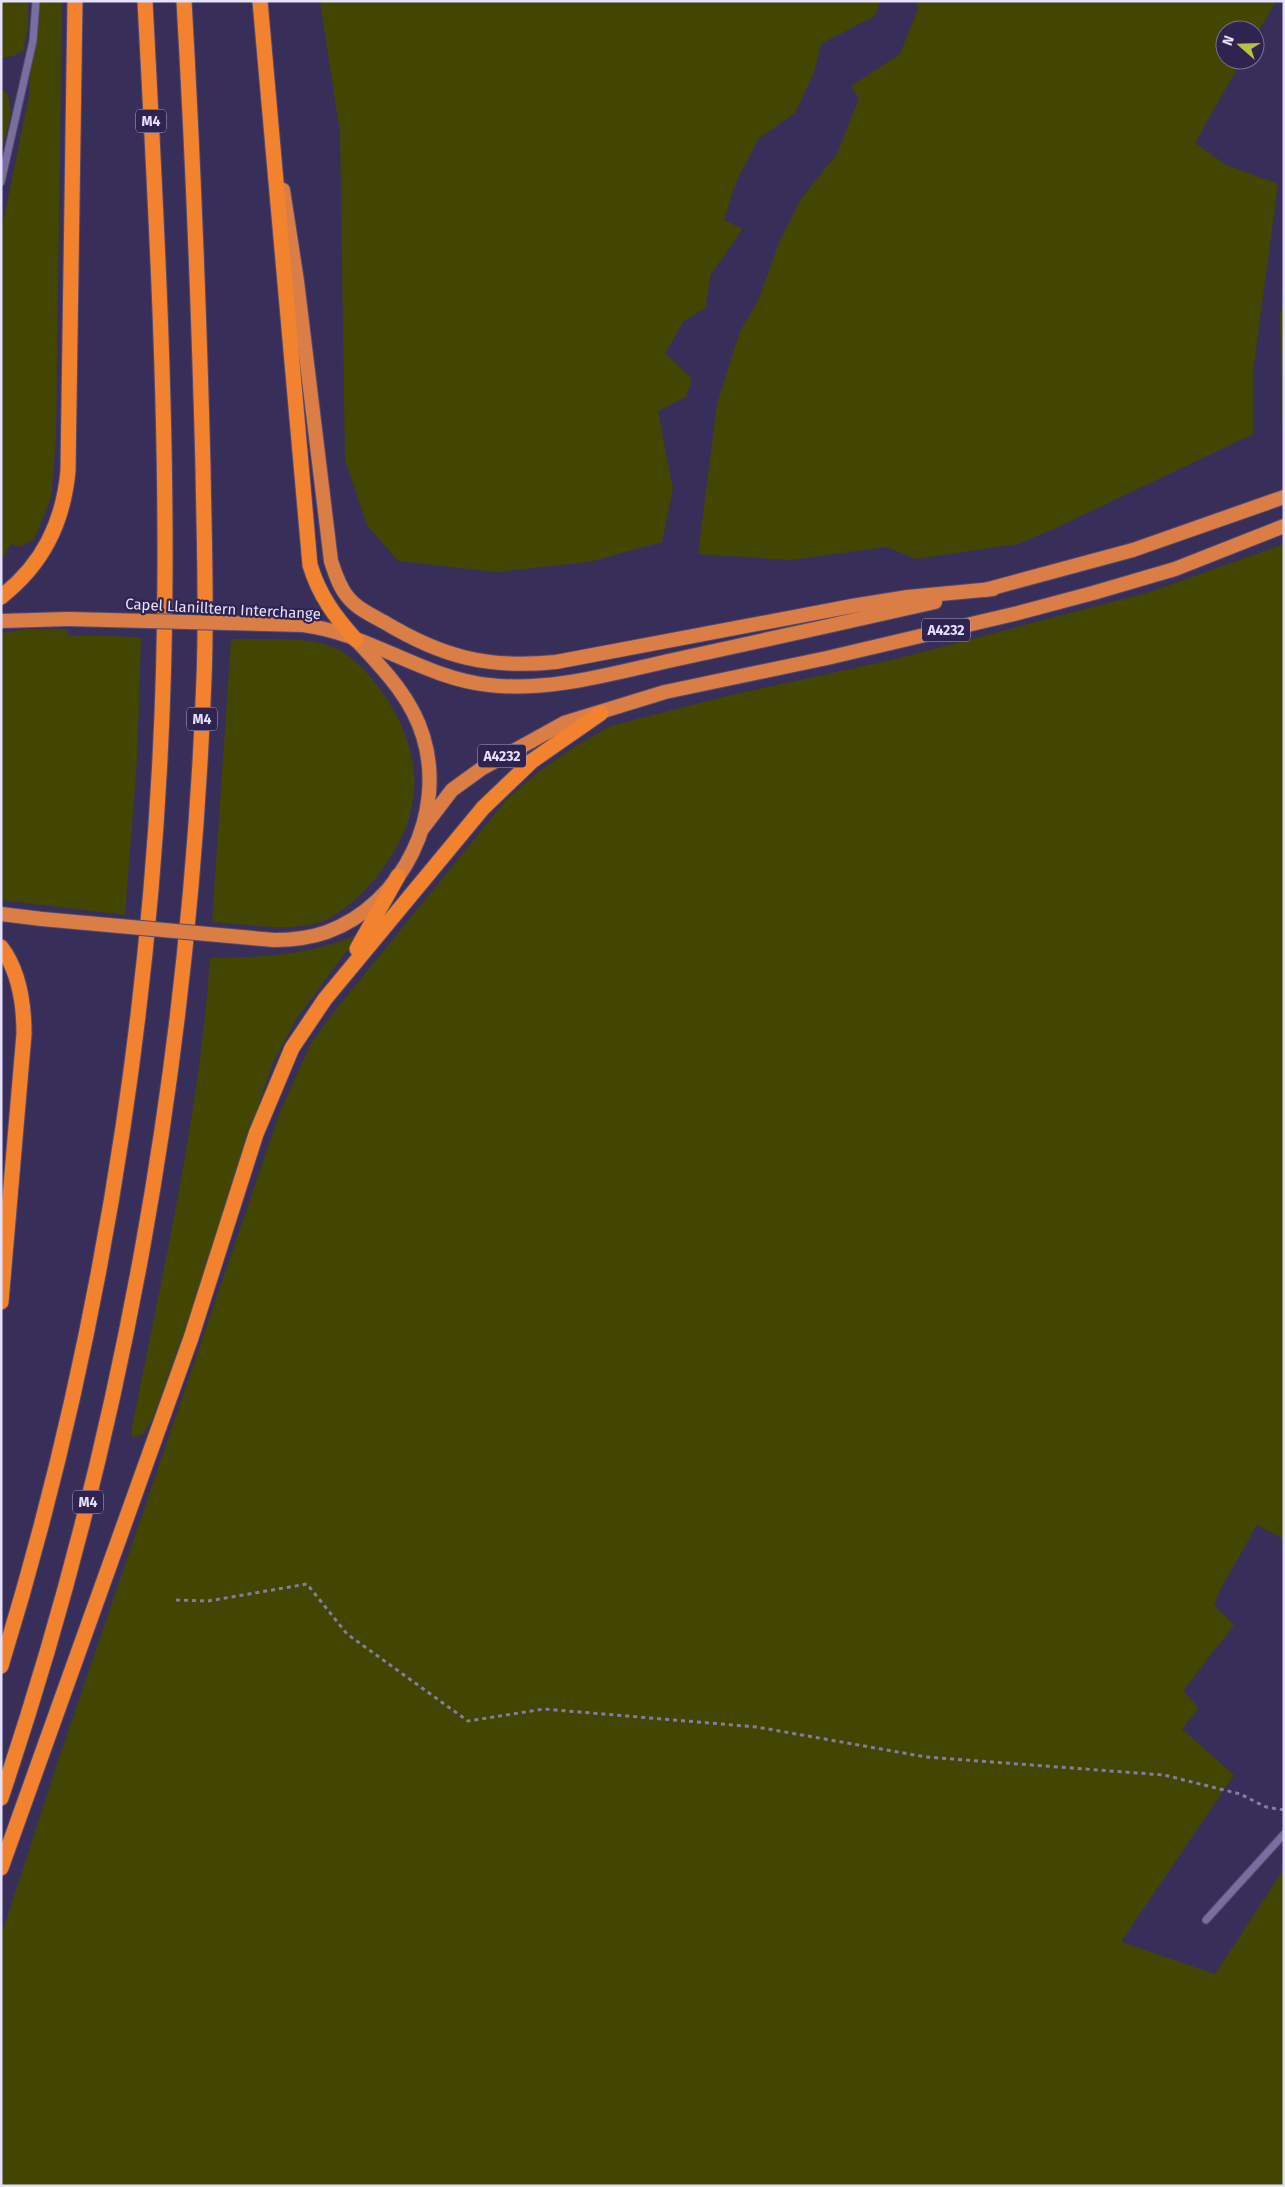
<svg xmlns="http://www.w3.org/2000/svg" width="1285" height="2187" viewBox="0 0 1285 2187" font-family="'Fira Sans',sans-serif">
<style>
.green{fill:#434600}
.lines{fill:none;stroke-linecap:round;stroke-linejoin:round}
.service-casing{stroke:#534a6f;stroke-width:9}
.trunk-casing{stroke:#534a6f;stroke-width:16}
.motorway-casing{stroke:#534a6f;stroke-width:17}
.path{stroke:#847ca1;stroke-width:3;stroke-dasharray:4 4;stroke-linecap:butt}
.service{stroke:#786fa0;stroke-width:7}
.trunk{stroke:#da7e45;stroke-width:14}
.motorway{stroke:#f3822e;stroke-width:15}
.trunk-bridge-casing{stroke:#534a6f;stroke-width:16;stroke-linecap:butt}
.trunk-bridge{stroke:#da7e45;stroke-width:14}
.labels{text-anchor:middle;stroke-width:4.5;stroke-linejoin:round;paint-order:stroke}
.shield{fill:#2e244f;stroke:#aea8c8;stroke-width:1}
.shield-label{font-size:14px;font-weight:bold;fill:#e5e1fc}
.street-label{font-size:15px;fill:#e5e1fc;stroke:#2e244f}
</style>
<rect width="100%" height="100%" fill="#382e5a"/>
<!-- green -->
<g class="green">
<path d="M1,1H28V27L23,51L13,56L1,58Z"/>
<path d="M32,1H62L56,438L51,498L34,540L19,547L11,544L1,561V233L29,96Z"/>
<path d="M320,1H880L875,16L821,44L814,72L795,113L759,138L736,182L724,220L743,229L711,274L705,308L684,321L665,353L692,379L686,397L658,411L673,489L662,542L589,562L496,572L398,561L367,525L345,460L340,133Z"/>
<path d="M916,1H1276L1255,37V30H1225V60H1242L1195,143L1226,165L1278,184L1253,371V434L1058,527L1018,544L916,559L887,547L789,560L698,554L717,404L740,331L758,301L779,243L801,199L837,154L859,98L851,86L900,54L918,8Z"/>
<path d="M1,89L8,95L11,114L1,153Z"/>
<path d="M1284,296V421L1282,422L1280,315Z"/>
<path d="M1284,544V1539L1257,1525L1219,1592L1214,1605L1234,1625L1183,1691L1199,1708L1182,1729L1234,1775L1121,1942L1215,1974L1284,1869V2186H1V1936L60,1755L280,1112L310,1045L333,1013L506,800L537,773L574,747L610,726L731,695L896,659L1150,592Z"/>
<path d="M29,629H68V635L141,637L137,760L125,915L1,900V633Z"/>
<path d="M231,639C263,640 312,635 339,650C359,661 375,681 387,699C428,763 422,821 375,879C360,897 338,918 314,924C285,931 243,924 212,922Z"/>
<path d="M360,933L297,1018L272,1065L196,1299L153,1418L143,1434L133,1438L131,1432C162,1275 199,1118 210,958C262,957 312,956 360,933Z"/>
</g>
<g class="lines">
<!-- service casing -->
<g class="service-casing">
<g id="service">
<path d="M1,182L33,41L36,1"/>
<path d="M1206,1920L1284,1834"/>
</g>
</g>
<!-- trunk casing -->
<g class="trunk-casing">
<g id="trunk">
<path d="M283,190L297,281L331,561C335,573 339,586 347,596C356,608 371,615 384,622C442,657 488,669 556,662L852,606L908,597L993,589"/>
<path d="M985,590L1133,550L1284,497"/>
<path d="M1,621L68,619"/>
<path d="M303,625C368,633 423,678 489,685C551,692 613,673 673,660C760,641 848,622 935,602"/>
<path d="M423,828L452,790L481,769L564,723L665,692L827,658L1018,613L1093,593L1175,569L1284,526"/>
<path d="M1,914L42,919"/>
<path d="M274,940C292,940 310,938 327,932C403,904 447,813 423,736C412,699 385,671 359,643"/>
</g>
</g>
<!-- motorway casing -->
<g class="motorway-casing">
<g id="motorway">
<path d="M260,1L310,565C319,595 335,617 356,640"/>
<path d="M1,597C43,564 63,523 68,471L75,1"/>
<path d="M1,947C20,972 24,1004 24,1034L1,1302"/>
<path d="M357,949L398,876"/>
<path d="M1,1666C109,1317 164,940 165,575C166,384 155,193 145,1"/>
<path d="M1,1798C123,1437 190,1058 204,678C207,607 204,537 203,467C199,312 193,157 184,1"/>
<path d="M1,1868L191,1338L256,1134L292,1048L325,999L483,808L532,761L601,713"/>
</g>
</g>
<!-- path -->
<path class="path" d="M176,1600L208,1601L307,1584L347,1634L468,1721L544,1709L757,1727L926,1757L1164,1775L1240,1794L1266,1807L1284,1810"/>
<!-- service -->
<use href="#service" class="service"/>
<!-- trunk -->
<use href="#trunk" class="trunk"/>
<!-- motorway -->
<use href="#motorway" class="motorway"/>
<!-- trunk-bridge casing -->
<g class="trunk-bridge-casing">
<g id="trunk-bridge">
<path d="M68,619L303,625"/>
<path d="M42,919L274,940"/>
</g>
</g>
<!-- trunk-bridge -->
<use href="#trunk-bridge" class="trunk-bridge"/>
</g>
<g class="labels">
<!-- shield labels -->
<g class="shield">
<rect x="136" y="109.5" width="30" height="23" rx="4"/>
<rect x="922" y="618.5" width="48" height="23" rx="4"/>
<rect x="187" y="707.5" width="30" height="23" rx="4"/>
<rect x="478" y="744.5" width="48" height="23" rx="4"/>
<rect x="73" y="1490.5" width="30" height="23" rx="4"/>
</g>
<g class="shield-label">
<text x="151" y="126">M4</text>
<text x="946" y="635">A4232</text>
<text x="202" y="724">M4</text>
<text x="502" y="761">A4232</text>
<text x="88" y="1507">M4</text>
</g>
<!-- street labels -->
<g class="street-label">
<text transform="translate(223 609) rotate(3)" y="5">Capel Llanilltern Interchange</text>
</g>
</g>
<!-- border -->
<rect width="1285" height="2187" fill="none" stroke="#e5e1fc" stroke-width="5"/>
<!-- north arrow -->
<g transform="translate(1240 45) rotate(290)"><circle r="24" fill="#2e244f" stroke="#777094"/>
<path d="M0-4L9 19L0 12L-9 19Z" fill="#bac046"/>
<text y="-8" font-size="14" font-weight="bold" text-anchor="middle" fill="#e5e1fc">N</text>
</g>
</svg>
